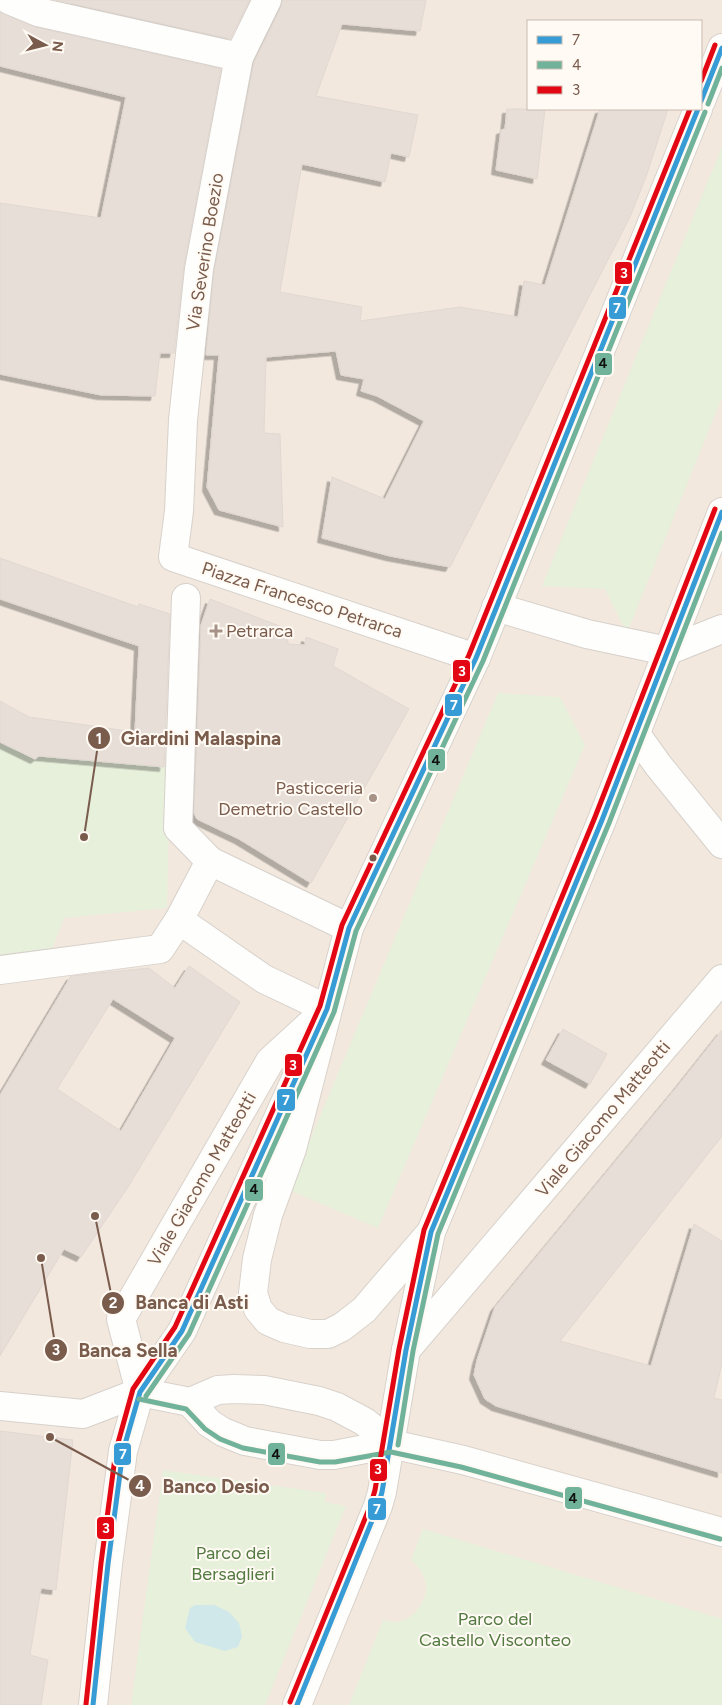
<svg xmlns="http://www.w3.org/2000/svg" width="722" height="1705" viewBox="0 0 722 1705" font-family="Figtree,sans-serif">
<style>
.residential{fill:#f2e8de;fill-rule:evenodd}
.green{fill:#e7f0db}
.water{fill:#d0e8ea}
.building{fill:#e6ded7;stroke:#e2d8d2;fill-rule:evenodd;filter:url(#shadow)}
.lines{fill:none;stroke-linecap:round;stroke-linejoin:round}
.street-casing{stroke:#d7d1cb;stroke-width:30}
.secondary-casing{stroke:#d9d2cb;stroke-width:30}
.street{stroke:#fefefd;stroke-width:28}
.secondary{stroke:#fefefd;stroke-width:28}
.bus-1-casing{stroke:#fffaf3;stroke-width:9}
.bus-2-casing{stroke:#fffaf3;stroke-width:9}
.bus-3-casing{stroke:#fffaf3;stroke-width:9}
.bus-1{stroke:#379cd6;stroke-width:5}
.bus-2{stroke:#71b29b;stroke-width:5}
.bus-3{stroke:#e30613;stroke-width:5}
.poi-dot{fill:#a69286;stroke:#fffaf3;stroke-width:2}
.bus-dot{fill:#7a5c4d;stroke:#fffaf3;stroke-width:2}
.labels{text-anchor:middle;stroke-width:4;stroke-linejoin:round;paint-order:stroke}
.street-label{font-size:18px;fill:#7a5c4d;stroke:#fffaf3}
.poi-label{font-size:18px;fill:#7a5c4d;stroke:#fffaf3;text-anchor:start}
.park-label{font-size:18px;fill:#537a41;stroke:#fffaf3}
.leader{fill:none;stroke:#7a5c4d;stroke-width:2}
.callout-dot{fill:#7a5c4d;stroke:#fffaf3;stroke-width:2}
.mark-label{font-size:15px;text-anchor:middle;font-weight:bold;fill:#fff}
.callout-label{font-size:19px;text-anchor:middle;font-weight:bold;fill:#7a5c4d;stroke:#fffaf3;stroke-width:4;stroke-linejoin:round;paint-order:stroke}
.line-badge{stroke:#fffaf3;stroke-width:2}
.badge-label{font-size:14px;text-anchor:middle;font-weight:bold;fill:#fff}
.pale-badge-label{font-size:14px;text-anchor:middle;font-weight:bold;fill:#111}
</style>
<defs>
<filter id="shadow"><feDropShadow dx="-4.5" dy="4.5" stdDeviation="0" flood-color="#0004"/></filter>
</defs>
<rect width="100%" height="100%" fill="#f9f5f0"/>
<!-- residential -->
<path class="residential" d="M0,0H722V1705H0ZM528,21H701V109H528Z"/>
<!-- green -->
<g class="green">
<path d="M722,147V397L627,633L605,589L542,586Z"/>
<path d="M498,693L560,697L585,745L378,1228L289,1190Z"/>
<path d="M0,742L35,759L39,756L170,767L167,908L64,918L50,954L0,959Z"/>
<path d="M163,1470L326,1493L325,1502L346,1506L265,1705H131Z"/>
<path d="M423,1529L722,1619V1705H349L383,1620C397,1624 405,1622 415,1612C432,1593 429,1576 411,1560Z"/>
</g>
<!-- water -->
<path class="water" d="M195,1605H214L229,1612L239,1623L242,1636L238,1647L225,1651L195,1642L185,1628L190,1608Z"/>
<!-- building -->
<g class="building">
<path d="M56,0H250L230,39Z"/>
<path d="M282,0H426L420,31L342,24L316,96L418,115L409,157L391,153L385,182L302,164L280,292L362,307L360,321L460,307L518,317L524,281L545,285L600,109H668L647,174L630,217L450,567L390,556L322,538L332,477L385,499L424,421L377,396L361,391L364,379L341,375L336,351L266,357L264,433L280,434L283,527L219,510L207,487L219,355H206L214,271L254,62L281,7Z"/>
<path d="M0,12L35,27L221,69L184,266L174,353H160L155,396L101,395L0,374V203L101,218L126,97L0,66Z"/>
<path d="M507,109H545L537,179L496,170L501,130L505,129Z"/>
<path d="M0,558L138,607L139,604L170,614L164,767L39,756L35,759L0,742V701L29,717L135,732L139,646L0,599Z"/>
<path d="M210,599L287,629L288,644L305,645L306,637L338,649L333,666L409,709L311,883L239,839L197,819L194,813L201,625Z"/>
<path d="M189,966L240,1002L128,1187L81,1257L64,1249L0,1356V1095L71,976L149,968L175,988ZM113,999L175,1038L121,1131L57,1089Z"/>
<path d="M563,1029L607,1054L590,1084L546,1060Z"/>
<path d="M722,1030V1136L560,1341L651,1366L694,1224L722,1241V1363L714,1398L722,1400V1473L496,1406L485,1399L474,1375L477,1360L495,1307L676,1088Z"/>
<path d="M0,1431L73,1440L56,1590L41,1588L30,1655L48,1660L41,1705H0Z"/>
</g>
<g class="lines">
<!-- street casing -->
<g class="street-casing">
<g id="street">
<path d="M9,0L38,12L239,57"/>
<path d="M267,0L239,57L199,269L183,420L179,511L173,557L476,658"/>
<path d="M186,598L178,828L210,861"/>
<path d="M496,607L587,634L667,651L722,629"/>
<path d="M636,734L658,765L722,844"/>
<path d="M0,970L160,949L179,920"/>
<path d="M327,1009L264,979L179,920L210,861L349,928"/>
<path d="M406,1350L722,979"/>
<path d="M0,1406L83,1414L140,1392"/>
</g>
</g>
<!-- secondary casing -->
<g class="secondary-casing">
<g id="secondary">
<path d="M701,101L722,48"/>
<path d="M431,1232L364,1310L342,1327L328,1334H310L284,1328L268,1321L258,1309L253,1293L257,1259L268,1215L292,1149L349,928L476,658L698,109"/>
<path d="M140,1392L121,1319L270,1061L327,1009"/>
<path d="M140,1392L190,1402L218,1390L234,1389L264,1390L319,1401L337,1407L365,1422L391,1444"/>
<path d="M190,1402L209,1423L223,1432L245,1441L320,1455H334L391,1444L463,1460L722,1532"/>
<path d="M93,1705L108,1564L123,1451L140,1392L182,1331L298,1074"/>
<path d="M297,1705L378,1506L382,1492L406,1350L431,1232L602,820L722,512"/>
</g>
</g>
<!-- street -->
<use href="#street" class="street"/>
<!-- secondary -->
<use href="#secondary" class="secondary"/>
<!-- bus-1 casing -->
<g class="bus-1-casing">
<g id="bus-1">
<path d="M701,101L722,48"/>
<path d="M93,1705L108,1564L123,1451L140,1392L182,1331L327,1009L349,928L476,658L698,109"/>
<path d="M297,1705L378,1506L382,1492L406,1350L431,1232L602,820L722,512"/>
</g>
</g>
<!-- bus-2 casing -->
<g class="bus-2-casing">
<g id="bus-2">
<path d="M708,104L722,68"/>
<path d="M146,1396L189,1334L334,1012L356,931L483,661L705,112"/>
<path d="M139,1399L186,1409L205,1429L220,1439L243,1448L320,1462H335L391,1452L461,1467L720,1539"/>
<path d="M398,1445L413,1351L438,1234L609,823L722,533"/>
</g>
</g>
<!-- bus-3 casing -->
<g class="bus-3-casing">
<g id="bus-3">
<path d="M701,81L715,45"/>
<path d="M290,1702L371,1504L375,1490L399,1349L424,1230L595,817L715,509"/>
<path d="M86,1704L101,1563L116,1450L133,1389L175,1327L320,1006L342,925L469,655L690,109"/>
</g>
</g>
<!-- bus-1 -->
<use href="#bus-1" class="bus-1"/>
<!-- bus-2 -->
<use href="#bus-2" class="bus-2"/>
<!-- bus-3 -->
<use href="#bus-3" class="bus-3"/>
</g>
<!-- markers -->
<g class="poi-dot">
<path d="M213.5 623.5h5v5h5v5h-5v5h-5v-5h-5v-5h5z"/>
<circle cx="373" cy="798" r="5"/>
</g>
<circle class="bus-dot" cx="373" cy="858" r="4.5"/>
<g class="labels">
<!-- street labels -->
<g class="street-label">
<text transform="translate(205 252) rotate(-81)" y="6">Via Severino Boezio</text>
<text transform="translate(302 600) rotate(18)" y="6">Piazza Francesco Petrarca</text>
<text transform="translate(603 1119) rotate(-50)" y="6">Viale Giacomo Matteotti</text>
<text transform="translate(202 1179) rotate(-60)" y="6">Viale Giacomo Matteotti</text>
</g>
<!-- poi labels -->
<g class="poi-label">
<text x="226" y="637">Petrarca</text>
<text x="363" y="794" text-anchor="end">Pasticceria<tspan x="363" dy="21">Demetrio Castello</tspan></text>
</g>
<!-- park labels -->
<g class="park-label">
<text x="233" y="1559">Parco dei<tspan x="233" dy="21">Bersaglieri</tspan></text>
<text x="495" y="1625">Parco del<tspan x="495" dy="21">Castello Visconteo</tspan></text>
</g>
</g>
<!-- callouts -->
<path class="leader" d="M84 837L99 738M95 1216L113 1303M41 1258L56 1350M50 1437L140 1486"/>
<g class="callout-dot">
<circle cx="84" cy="837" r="5"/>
<circle cx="95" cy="1216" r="5"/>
<circle cx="41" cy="1258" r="5"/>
<circle cx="50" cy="1437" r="5"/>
<circle cx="99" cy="738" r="12"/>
<circle cx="113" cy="1303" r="12"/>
<circle cx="56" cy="1350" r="12"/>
<circle cx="140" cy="1486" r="12"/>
</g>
<g class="mark-label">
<text x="99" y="744">1</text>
<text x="113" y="1308">2</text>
<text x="56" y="1355">3</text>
<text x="140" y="1491">4</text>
</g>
<g class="callout-label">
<text x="201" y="745">Giardini Malaspina</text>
<text x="192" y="1309">Banca di Asti</text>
<text x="128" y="1357">Banca Sella</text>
<text x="216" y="1493">Banco Desio</text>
</g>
<g class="line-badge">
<rect x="614" y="261" width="19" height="24" rx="5" fill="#e30613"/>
<rect x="608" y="296" width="19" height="24" rx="5" fill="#379cd6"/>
<rect x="594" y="352" width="19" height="24" rx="5" fill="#71b29b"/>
<rect x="452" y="659" width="19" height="24" rx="5" fill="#e30613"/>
<rect x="444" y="693" width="19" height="24" rx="5" fill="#379cd6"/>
<rect x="427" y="748" width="19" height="24" rx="5" fill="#71b29b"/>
<rect x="284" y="1053" width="19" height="24" rx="5" fill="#e30613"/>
<rect x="276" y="1088" width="20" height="24" rx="5" fill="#379cd6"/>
<rect x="244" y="1178" width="20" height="24" rx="5" fill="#71b29b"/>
<rect x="267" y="1442" width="19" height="24" rx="5" fill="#71b29b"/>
<rect x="113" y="1442" width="19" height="24" rx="5" fill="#379cd6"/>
<rect x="369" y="1458" width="19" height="24" rx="5" fill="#e30613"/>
<rect x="564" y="1486" width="19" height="24" rx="5" fill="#71b29b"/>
<rect x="367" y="1497" width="20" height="24" rx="5" fill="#379cd6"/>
<rect x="96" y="1516" width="19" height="24" rx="5" fill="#e30613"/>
</g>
<g class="badge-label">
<text x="624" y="278">3</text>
<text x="617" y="313">7</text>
<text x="462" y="676">3</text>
<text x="454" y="710">7</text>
<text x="293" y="1070">3</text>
<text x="286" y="1105">7</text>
<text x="123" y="1459">7</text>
<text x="378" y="1474">3</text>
<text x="377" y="1514">7</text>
<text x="106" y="1533">3</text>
</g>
<g class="pale-badge-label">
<text x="603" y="368">4</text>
<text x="436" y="765">4</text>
<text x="254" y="1194">4</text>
<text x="276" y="1459">4</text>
<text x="573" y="1503">4</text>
</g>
<!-- legend -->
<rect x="527" y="20" width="175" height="90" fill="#fffaf3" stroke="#cabbb1"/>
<rect x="537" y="36" width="25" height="8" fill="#379cd6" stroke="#cabbb1"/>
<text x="572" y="45" font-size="15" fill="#7a5c4d">7</text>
<rect x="537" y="61" width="25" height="8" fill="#71b29b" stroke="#cabbb1"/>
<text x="572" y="70" font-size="15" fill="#7a5c4d">4</text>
<rect x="537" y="86" width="25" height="8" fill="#e30613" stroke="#cabbb1"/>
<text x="572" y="95" font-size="15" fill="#7a5c4d">3</text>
<!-- north arrow -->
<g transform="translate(45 45) rotate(97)" stroke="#fffaf3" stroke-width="4" paint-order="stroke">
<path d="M0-4L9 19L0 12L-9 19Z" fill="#7a5c4d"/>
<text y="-8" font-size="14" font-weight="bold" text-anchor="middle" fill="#7a5c4d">N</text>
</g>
</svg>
